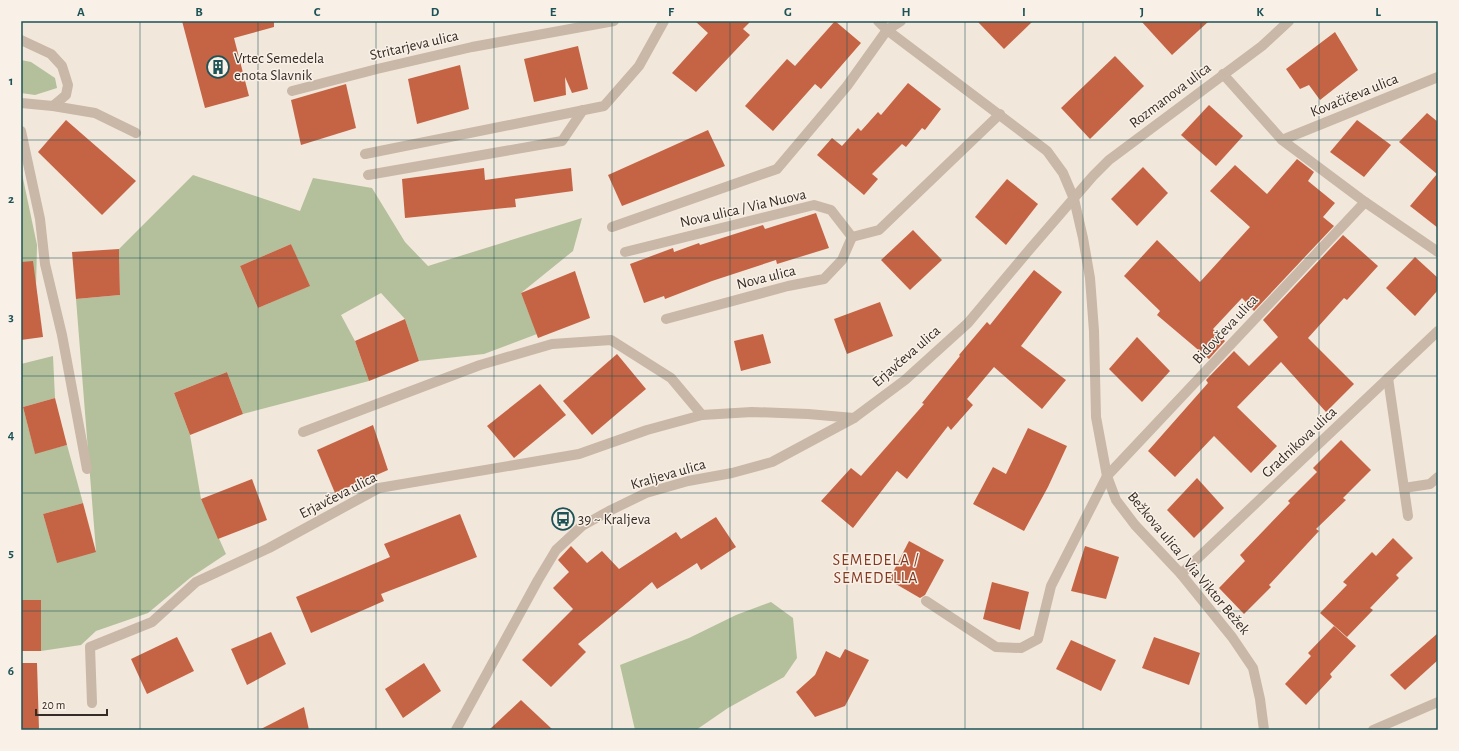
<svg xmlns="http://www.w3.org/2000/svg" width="1459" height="751" viewBox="0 0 1459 751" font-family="'Alegreya Sans',sans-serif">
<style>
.green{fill:#b4c09b;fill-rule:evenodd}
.building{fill:#c56445}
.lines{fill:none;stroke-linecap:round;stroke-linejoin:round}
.minor{stroke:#c9b7a7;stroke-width:10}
.grid{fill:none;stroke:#1d5357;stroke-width:1;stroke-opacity:0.55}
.labels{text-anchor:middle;stroke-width:3;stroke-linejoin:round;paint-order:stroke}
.street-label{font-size:15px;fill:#362c27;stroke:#f9f1e7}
.poi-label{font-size:15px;fill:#362c27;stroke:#f9f1e7;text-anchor:start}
.neighbourhood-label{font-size:16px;letter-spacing:1px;fill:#843921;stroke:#f9f1e7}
.neatline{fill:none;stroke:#1d5357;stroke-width:1.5}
.grid-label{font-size:13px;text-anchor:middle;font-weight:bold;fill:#1d5357}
</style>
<rect width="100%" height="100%" fill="#f2e7db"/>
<!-- green -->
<g class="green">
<path d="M21,60L31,62L55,78L57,88L35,95L21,93Z"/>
<path d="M21,169L37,245L36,288L21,291Z"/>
<path d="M193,175L300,211L313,178L372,188L405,242L428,266L582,218L573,251L521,293L537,334L484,354L419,361L405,319L381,293L341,315L355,341L369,381L243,414L227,372L174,393L190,435L201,499L226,554L190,578L148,613L96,631L81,645L41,651V600H21V364L53,356L55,398L23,407L35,453L67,445L83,503L43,514L57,562L96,551L76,299L120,295L119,249ZM291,244L309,286L258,308L240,266Z"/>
<path d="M771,602L793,618L797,658L784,677L728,708L696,730H635L620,665L689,638L736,615Z"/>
</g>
<!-- building -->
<g class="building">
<path d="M182,21H274V27L234,38L249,96L205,108Z"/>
<path d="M695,21H751L743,29L750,35L696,92L672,73L708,33Z"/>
<path d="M835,21L861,43L821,89L815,84L773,131L745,106L787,59L795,66Z"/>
<path d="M977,21H1033L1004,49Z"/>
<path d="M1141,21H1209L1172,55Z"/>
<path d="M1335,32L1358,70L1320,100L1309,85L1300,89L1286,69Z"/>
<path d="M578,46L588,89L572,93L565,77L566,95L534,102L524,59Z"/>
<path d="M1115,56L1144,86L1090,139L1061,108Z"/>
<path d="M460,65L469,109L417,124L408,79Z"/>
<path d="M908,83L941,109L925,130L922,128L906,147L902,144L872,174L878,179L864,195L817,155L832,138L842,146L858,128L861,131L878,112L881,115Z"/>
<path d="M346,84L356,128L301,145L291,100Z"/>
<path d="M1209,105L1243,136L1216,166L1181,135Z"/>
<path d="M1427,113L1438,122V228L1410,206L1437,174L1399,142Z"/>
<path d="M66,120L136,181L102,215L38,152Z"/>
<path d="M1357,120L1391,145L1364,177L1330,152Z"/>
<path d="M708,130L725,166L622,206L608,175Z"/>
<path d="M1297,159L1314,172L1308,181L1335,203L1323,217L1334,226L1254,311L1242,298L1213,329L1225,341L1209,359L1157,315L1160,311L1124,276L1157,240L1200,282L1250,227L1210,191L1235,165L1267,194Z"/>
<path d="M1143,167L1168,193L1137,226L1111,199Z"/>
<path d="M484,168L485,180L571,168L573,191L515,199L516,207L405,218L402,179Z"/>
<path d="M1007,179L1038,204L1006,245L975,217Z"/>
<path d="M816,213L829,248L777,264L776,260L712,281L665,299L664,296L644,303L630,264L673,248L674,252L699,243L700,245L763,225L765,229Z"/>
<path d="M913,230L942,260L910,290L881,260Z"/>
<path d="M1343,235L1378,266L1347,300L1344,298L1308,338L1354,384L1326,412L1281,362L1237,407L1277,446L1251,473L1214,436L1175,477L1148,451L1208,383L1206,380L1234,351L1249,366L1278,337L1263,320Z"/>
<path d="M291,244L310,286L258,308L240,266Z"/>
<path d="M119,249L120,295L76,299L72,252Z"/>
<path d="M1415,257L1438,278V290L1415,316L1386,288Z"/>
<path d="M33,261L43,337L21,340V262Z"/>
<path d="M1034,270L1062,292L1021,346L1066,380L1042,409L994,367L967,399L973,405L951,430L948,426L907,479L897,471L853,528L821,501L851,468L861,476L924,404L922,403L960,356L959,355L987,322L990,325Z"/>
<path d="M575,271L590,318L538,338L521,293Z"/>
<path d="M880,302L893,336L847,354L834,319Z"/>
<path d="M405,319L419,361L369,381L355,341Z"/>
<path d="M763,334L771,363L741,371L734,341Z"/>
<path d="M1137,337L1170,371L1142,402L1109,369Z"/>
<path d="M617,354L646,389L592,435L563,401Z"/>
<path d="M227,372L243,414L190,435L174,393Z"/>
<path d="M540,384L566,415L514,458L487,426Z"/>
<path d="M55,398L67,445L35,454L23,407Z"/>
<path d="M373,425L388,470L335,493L317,450Z"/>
<path d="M1028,428L1067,446L1048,487L1024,531L973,504L993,467L1006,474Z"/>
<path d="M1341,440L1371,470L1343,498L1346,500L1316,529L1319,531L1269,585L1271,587L1244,614L1219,588L1245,561L1240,555L1290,503L1288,501L1317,472L1313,468Z"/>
<path d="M1197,478L1224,508L1194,538L1167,510Z"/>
<path d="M252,479L267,520L218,539L201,499Z"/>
<path d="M83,503L96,552L57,563L43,514Z"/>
<path d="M460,514L477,557L381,594L384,601L311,633L296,597L390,557L384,544Z"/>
<path d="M716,517L736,547L701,570L697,563L657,589L652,582L578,644L586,652L551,687L522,660L573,609L553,588L569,572L558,560L571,546L587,563L602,551L619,569L676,532L681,539Z"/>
<path d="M1393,538L1413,558L1396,575L1399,578L1370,608L1373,610L1347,637L1320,613L1347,585L1343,582L1372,552L1376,556Z"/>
<path d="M909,541L944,560L925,595L920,598L889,580Z"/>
<path d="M1085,546L1119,557L1106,599L1071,591Z"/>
<path d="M992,582L1029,592L1020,630L983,619Z"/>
<rect x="21" y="600" width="20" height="51"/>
<path d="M1334,626L1356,646L1330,674L1332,677L1306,705L1285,684L1311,656L1308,653Z"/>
<path d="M271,632L286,664L247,685L231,649Z"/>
<path d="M1438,633V660L1405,690L1390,675Z"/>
<path d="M177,637L194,671L147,694L131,659Z"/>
<path d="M1154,637L1200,653L1189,685L1142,668Z"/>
<path d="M1071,640L1116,660L1101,691L1056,669Z"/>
<path d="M845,649L869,660L845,706L815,717L796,692L815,675L826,651L840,658Z"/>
<path d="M21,663H37L39,730H21Z"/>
<path d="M424,663L441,691L403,718L385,689Z"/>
<path d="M521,700L553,730H489Z"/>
<path d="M304,707L309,730H259Z"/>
</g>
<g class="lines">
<!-- minor -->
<g class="minor">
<path d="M878,21L887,30L1047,151L1063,173L1074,199L1083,238L1090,278L1094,331L1096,417L1107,476L1116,500L1135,525L1181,574L1232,637L1253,668L1260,699L1264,730"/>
<path d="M21,40L51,54L62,66L68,85L66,95L53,106L21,103"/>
<path d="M1223,74L1282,140L1365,202L1438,252"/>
<path d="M292,91L377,69L472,47L614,21"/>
<path d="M53,106L95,113L136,133"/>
<path d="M21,131L40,219L45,264L62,335L87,469"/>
<path d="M1282,140L1438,77"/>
<path d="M365,154L604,106L639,66L664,21"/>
<path d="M368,175L562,141L583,110"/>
<path d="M612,227L777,169L847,86L887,30L901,21"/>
<path d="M625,252L814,205L831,210L852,237L879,230L1000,114"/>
<path d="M666,319L788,286L824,279L842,260L852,237"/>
<path d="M1388,378L1408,516"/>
<path d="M303,432L480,365L552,344L611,340L671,378L702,415"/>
<path d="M1404,488L1430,484L1438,477"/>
<path d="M1181,574L1438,331"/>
<path d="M926,601L996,647L1021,648L1038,639L1051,586L1107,476L1365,202"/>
<path d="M92,703L90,647L152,622L196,582L269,548L379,488L579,454L647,430L702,415L752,412L808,414L854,418"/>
<path d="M456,730L538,580L556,550L582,526L609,511L646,493L688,481L732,473L772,462L854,418L905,380L968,323L1030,249L1093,176L1109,160L1262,46L1289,21"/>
<path d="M1373,730L1438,702"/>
</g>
</g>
<!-- grid -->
<path class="grid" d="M140,21V730M258,21V730M376,21V730M494,21V730M612,21V730M730,21V730M847,21V730M965,21V730M1083,21V730M1201,21V730M1319,21V730M21,140H1438M21,258H1438M21,376H1438M21,493H1438M21,611H1438"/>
<!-- icons -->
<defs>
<g id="building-ring" transform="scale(1.15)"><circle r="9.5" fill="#f9f1e7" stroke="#1d5357" stroke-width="1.5"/><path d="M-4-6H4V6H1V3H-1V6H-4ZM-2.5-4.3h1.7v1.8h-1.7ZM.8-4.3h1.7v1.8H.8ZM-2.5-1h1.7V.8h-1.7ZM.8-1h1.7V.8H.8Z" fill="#1d5357"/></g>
<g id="bus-ring" transform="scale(1.15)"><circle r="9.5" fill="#f9f1e7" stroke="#1d5357" stroke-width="1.5"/><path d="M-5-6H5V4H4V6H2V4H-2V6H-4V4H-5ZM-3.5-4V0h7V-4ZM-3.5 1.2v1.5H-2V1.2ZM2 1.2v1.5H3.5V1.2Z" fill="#1d5357"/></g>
</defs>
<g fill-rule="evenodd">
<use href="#building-ring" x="218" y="67"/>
<use href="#bus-ring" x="563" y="519"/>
</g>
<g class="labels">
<!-- street labels -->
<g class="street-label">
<text transform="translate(414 45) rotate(-13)" y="5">Stritarjeva ulica</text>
<text transform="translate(1170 95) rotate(-37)" y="5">Rozmanova ulica</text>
<text transform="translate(1354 95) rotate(-22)" y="5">Kovačičeva ulica</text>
<text transform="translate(743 208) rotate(-13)" y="5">Nova ulica / Via Nuova</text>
<text transform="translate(766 277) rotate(-14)" y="5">Nova ulica</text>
<text transform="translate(1225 329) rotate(-47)" y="5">Bidovčeva ulica</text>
<text transform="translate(906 356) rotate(-41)" y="5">Erjavčeva ulica</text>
<text transform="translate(1299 442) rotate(-43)" y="5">Gradnikova ulica</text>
<text transform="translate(668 474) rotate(-16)" y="5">Kraljeva ulica</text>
<text transform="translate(338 495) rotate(-27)" y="5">Erjavčeva ulica</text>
<text transform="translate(1189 563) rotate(50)" y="5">Bežkova ulica / Via Viktor Bežek</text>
</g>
<!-- poi labels -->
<g class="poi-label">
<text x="234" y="63">Vrtec Semedela<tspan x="234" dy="17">enota Slavnik</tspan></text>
<text x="578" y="524">39 ~ Kraljeva</text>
</g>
<!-- neighbourhood labels -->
<g class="neighbourhood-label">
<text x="876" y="565">SEMEDELA /<tspan x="876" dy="18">SEMEDELLA</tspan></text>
</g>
</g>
<!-- border -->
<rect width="1459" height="751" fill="none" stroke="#f9f1e7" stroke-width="44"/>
<!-- scale -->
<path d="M36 709v6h71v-6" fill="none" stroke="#362c27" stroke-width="2"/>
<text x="42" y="709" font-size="12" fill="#362c27" stroke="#f9f1e7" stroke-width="3" paint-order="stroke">20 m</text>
<rect x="22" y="22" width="1415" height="707" class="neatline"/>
<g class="grid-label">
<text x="81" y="16">A</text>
<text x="199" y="16">B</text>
<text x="317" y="16">C</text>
<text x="435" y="16">D</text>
<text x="553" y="16">E</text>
<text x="671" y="16">F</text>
<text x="788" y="16">G</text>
<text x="906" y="16">H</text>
<text x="1024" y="16">I</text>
<text x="1142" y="16">J</text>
<text x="1260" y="16">K</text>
<text x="1378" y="16">L</text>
<text x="11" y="85">1</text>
<text x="11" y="203">2</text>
<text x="11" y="321">3</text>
<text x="11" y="439">4</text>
<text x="11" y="557">5</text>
<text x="11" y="675">6</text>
</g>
</svg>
